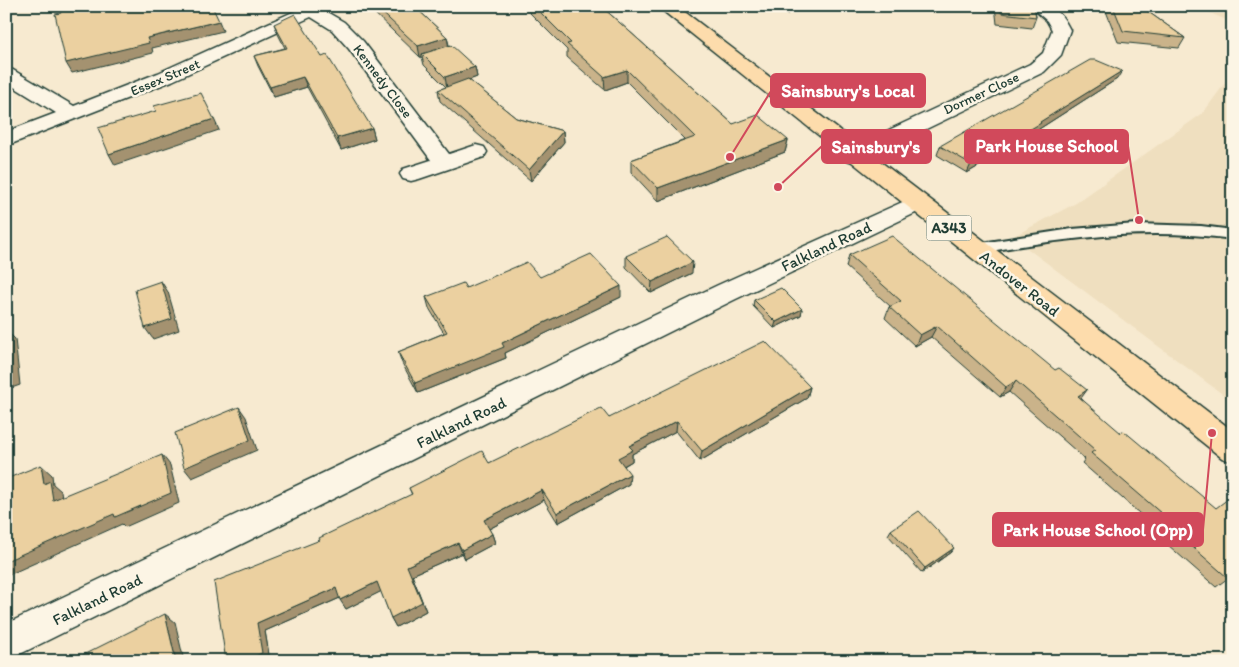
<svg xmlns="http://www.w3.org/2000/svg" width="1239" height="667" viewBox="0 0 1239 667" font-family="Itim,sans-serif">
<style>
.built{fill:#efdfbf}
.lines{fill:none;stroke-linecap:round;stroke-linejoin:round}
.service-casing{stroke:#1f3d34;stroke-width:4}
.minor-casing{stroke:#1f3d34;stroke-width:3}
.primary-casing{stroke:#1f3d34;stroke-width:3}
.service{fill:#fcf5e5;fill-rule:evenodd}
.minor{fill:#fcf5e5;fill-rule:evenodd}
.primary{fill:#fddcac;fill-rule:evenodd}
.wall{fill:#cab38a;stroke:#1f3d34}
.shaded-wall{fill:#a49270;stroke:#1f3d34}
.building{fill:#ebd0a0;stroke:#1f3d34}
.labels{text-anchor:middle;stroke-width:5;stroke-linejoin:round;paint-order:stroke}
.far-street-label{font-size:14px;fill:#1f3d34;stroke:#fcf5e5}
.shield{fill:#fcf5e5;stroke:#617469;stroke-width:1}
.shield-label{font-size:15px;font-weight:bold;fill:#1f3d34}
.street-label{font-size:16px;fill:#1f3d34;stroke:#fcf5e5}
.leader{fill:none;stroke:#d1495b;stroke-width:2}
.callout-dot{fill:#d1495b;stroke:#fcf5e5;stroke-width:2}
.callout{fill:#d1495b;stroke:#d1495b;stroke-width:2}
.callout-label{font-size:18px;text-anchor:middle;font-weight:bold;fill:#fff}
</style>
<rect width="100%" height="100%" fill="#f7ead0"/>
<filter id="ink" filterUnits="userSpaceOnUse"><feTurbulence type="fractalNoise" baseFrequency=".02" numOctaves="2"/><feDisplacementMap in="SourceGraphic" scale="10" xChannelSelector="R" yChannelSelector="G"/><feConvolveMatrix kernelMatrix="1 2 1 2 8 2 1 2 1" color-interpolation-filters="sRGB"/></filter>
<g filter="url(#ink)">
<!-- built -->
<g class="built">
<path d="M1194,6H1233V23Z"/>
<path d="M1233,72V402L1012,237L1076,203L1203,113Z"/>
</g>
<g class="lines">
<!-- service casing -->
<g class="service-casing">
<path id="service" d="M1136,224L1201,226L1233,230V239C1145,227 1061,238 975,254L968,249L975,244L1072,229Z"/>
</g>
<!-- minor casing -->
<g class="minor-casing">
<g id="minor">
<path d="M306,6H330L325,11L344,22L363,41L449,154L476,145L484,147L487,152L484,157L419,179L411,181L403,179L400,174L403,169L431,160L349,49L332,30L311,17L172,81L6,146V132L56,113L6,82V68L13,70L74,106L158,73Z"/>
<path d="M1030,6C1054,6 1059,8 1070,30L1061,55L1044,72L862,160L854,162L846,160L843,155L846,150L1030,64L1043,53L1052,30L1047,21Z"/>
<path d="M918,195L926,198L930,203L926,208L736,299L6,661V624L718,285Z"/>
</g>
</g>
<!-- primary casing -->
<g class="primary-casing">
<path id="primary" d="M657,6H677L1233,431V462L1222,458Z"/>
</g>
<!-- service -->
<use href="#service" class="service"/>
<!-- minor -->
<use href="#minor" class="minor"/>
<!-- primary -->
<use href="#primary" class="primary"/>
</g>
<!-- wall -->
<g class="wall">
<path d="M367,6H414L447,37L449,45L475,67L477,77L469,80L516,118L563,131L564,142L531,181L440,101L438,90L446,87L424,65L422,57H420Z"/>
<path d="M523,6H601L733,124L788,140L785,152L658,201L631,172V160L685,140L627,82L605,90L567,57V50Z"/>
<path d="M769,6H801L787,14Z"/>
<path d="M995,6H1034L1036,17L1032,28L997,24Z"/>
<path d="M1104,6H1140L1185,38L1179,48L1118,42Z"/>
<path d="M274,24L322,57L372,128L375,139L341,150L307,87L274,97L258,66L254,56L285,48L278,34Z"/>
<path d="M1117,79L1039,129L1037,132L967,173L937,155L940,146Z"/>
<path d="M849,255L1081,398L1228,578L1216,587L1168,545L1172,542L1082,463L1085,459L1009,392L1000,397L931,337L915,346L885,318L889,307L890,306L846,267Z"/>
<path d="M626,256L692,273L651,293L626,267Z"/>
<path d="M540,277L621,297L505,353L506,358L418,393L402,363L398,352L444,333L429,308L426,297L466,288Z"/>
<path d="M754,300L802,309L801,315L774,328L753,306Z"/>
<path d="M810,387L807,398L700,461L676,431L632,454V461L624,466L629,484L558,523L544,500L489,529L492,534L495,543L465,559L462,553L412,575L426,611L396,627L391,618L381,591L346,609L340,598L265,631L270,661H226L320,540L412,495L409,488L489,463L609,418Z"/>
<path d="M891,530L951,552L922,573L888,535Z"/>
</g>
<!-- shaded-wall -->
<g class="shaded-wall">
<path d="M788,6H801L787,14Z"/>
<path d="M219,21L223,31L152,48L153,53L72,73L66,63L147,38Z"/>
<path d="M447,37L449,48L422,54V57H420L418,46Z"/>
<path d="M475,67L477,77L447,88L445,77Z"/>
<path d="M627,70V82L605,90L604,77Z"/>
<path d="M1122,71L1117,79L1039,129L1037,132L967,173L971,164Z"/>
<path d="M303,77L307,87L274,97L270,87Z"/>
<path d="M214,119L219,130L115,165L109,154Z"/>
<path d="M372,128L375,139L341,150L337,138Z"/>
<path d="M563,131L564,142L531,181L529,170Z"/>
<path d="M788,140L785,152L658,201V188Z"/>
<path d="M693,262L692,273L651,293L652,282Z"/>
<path d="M161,281L168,292L179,330L153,339L145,328Z"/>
<path d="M621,286V297L505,353L506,358L418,393L415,383L502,343Z"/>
<path d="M802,309L801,315L774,328L776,322Z"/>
<path d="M937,326L931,337L915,346L920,335Z"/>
<path d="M6,330L15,339L20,385L6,390Z"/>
<path d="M1016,381L1009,392L1000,397L1006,387Z"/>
<path d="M810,387L807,398L700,461L702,451Z"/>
<path d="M1087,390L1079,401L1078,396Z"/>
<path d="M239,407L246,417L257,450L192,478L184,468Z"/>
<path d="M677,421L676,431L632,454V461L618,469V458L629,446Z"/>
<path d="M162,455L170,465L179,503L125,527L122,524L6,576V561Z"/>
<path d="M41,465L52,475L53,484L61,491L64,510L53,500L44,484Z"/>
<path d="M630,474L629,484L558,523L557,513Z"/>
<path d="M542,490L544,500L487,530L484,520Z"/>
<path d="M492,534L495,543L465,559L462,550Z"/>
<path d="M458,543L462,553L412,575L426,611L396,627L391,618L407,566Z"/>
<path d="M954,548L951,552L922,573L925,568Z"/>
<path d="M377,582L382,591L346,609L340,600Z"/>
<path d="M336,588L342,597L265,631L270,661H245L257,623Z"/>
<path d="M165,614L175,622L184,661H176Z"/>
</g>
<!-- building -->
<g class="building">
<path d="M59,6H212L219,21L147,38L149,43L66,63L55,14L61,13Z"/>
<path d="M375,6H414L447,37L418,46Z"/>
<path d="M534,6H601L733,124L758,115L788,140L658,188L631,160L695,137L627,70L604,77L567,44L571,43Z"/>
<path d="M1000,6H1034L1036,17L1001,13Z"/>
<path d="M1113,6H1140L1185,38L1123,31Z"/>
<path d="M295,14L322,57L327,55L372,128L337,138L303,77L270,87L254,56L287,48L274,24Z"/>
<path d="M451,45L475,67L445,77L422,54Z"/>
<path d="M1090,60H1096L1122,71L1040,122L1041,123L971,164L940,146Z"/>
<path d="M468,79L516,118L563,131L529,170L438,90Z"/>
<path d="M201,93L214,119L109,154L98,128L156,111L154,106Z"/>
<path d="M892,236L1055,370L1059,368L1087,390L1078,396L1121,433L1124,431L1216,508L1228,499L1233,503V574L1228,578L1179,535L1183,532L1091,453L1095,450L1016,381L1006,387L937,326L920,335L889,307L901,301L849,255Z"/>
<path d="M667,237L693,262L652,282L626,256Z"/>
<path d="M591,254L621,286L502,343L504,347L415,383L398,352L447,332L426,297L463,283L466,288L527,262L540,277Z"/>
<path d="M161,281L172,319L145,328L135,290Z"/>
<path d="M781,288L802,309L776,322L754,300Z"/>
<path d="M765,341L810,387L702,451L677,421L629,446L633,450L618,458L630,474L557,513L542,490L484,520L492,534L462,550L458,543L407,566L422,602L391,618L377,582L340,600L336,588L257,623L262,653L245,661H226L214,582L320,540L319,538L412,494L409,488L482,451L489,463L601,408L609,418Z"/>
<path d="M6,342L9,374L6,376Z"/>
<path d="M239,407L250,440L184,468L175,433Z"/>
<path d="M162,455L171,493L115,517L114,514L6,561V479L41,465L44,484L50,481L53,500Z"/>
<path d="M919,511L954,548L925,568L891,530Z"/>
<path d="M165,614L176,661H71Z"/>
</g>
</g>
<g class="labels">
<!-- far-street labels -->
<g class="far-street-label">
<text transform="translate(165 77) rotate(-23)" y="5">Essex Street</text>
<text transform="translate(383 81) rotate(53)" y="5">Kennedy Close</text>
<text transform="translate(981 93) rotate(-25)" y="5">Dormer Close</text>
</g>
<!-- shield labels -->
<rect class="shield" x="926.5" y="215.5" width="45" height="25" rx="4"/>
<g class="shield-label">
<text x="949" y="233">A343</text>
</g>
<!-- street labels -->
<g class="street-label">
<text transform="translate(826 246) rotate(-25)" y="6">Falkland Road</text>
<text transform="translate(1020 283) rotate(38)" y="6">Andover Road</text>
<text transform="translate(461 422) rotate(-26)" y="6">Falkland Road</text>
<text transform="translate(97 599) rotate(-26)" y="6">Falkland Road</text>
</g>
</g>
<!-- callouts -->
<path class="leader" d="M730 157L771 91M1139 220L1128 146M778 187L822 146M1212 433L1203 530"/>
<g class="callout-dot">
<circle cx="730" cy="157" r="5"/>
<circle cx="1139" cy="220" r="5"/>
<circle cx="778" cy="187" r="5"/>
<circle cx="1212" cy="433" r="5"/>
</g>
<g class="callout">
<rect x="771" y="74" width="154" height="33" rx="5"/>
<rect x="965" y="130" width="163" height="33" rx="5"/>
<rect x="822" y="130" width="109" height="33" rx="5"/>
<rect x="993" y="513" width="210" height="33" rx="5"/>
</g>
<g class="callout-label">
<text x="848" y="97">Sainsbury's Local</text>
<text x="1047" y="152">Park House School</text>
<text x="876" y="153">Sainsbury's</text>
<text x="1098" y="536">Park House School (Opp)</text>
</g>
<!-- margin -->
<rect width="1239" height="667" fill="none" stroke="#fcf5e5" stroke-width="25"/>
<rect x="12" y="12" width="1214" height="642" fill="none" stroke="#1f3d34" stroke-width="2" filter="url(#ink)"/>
</svg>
